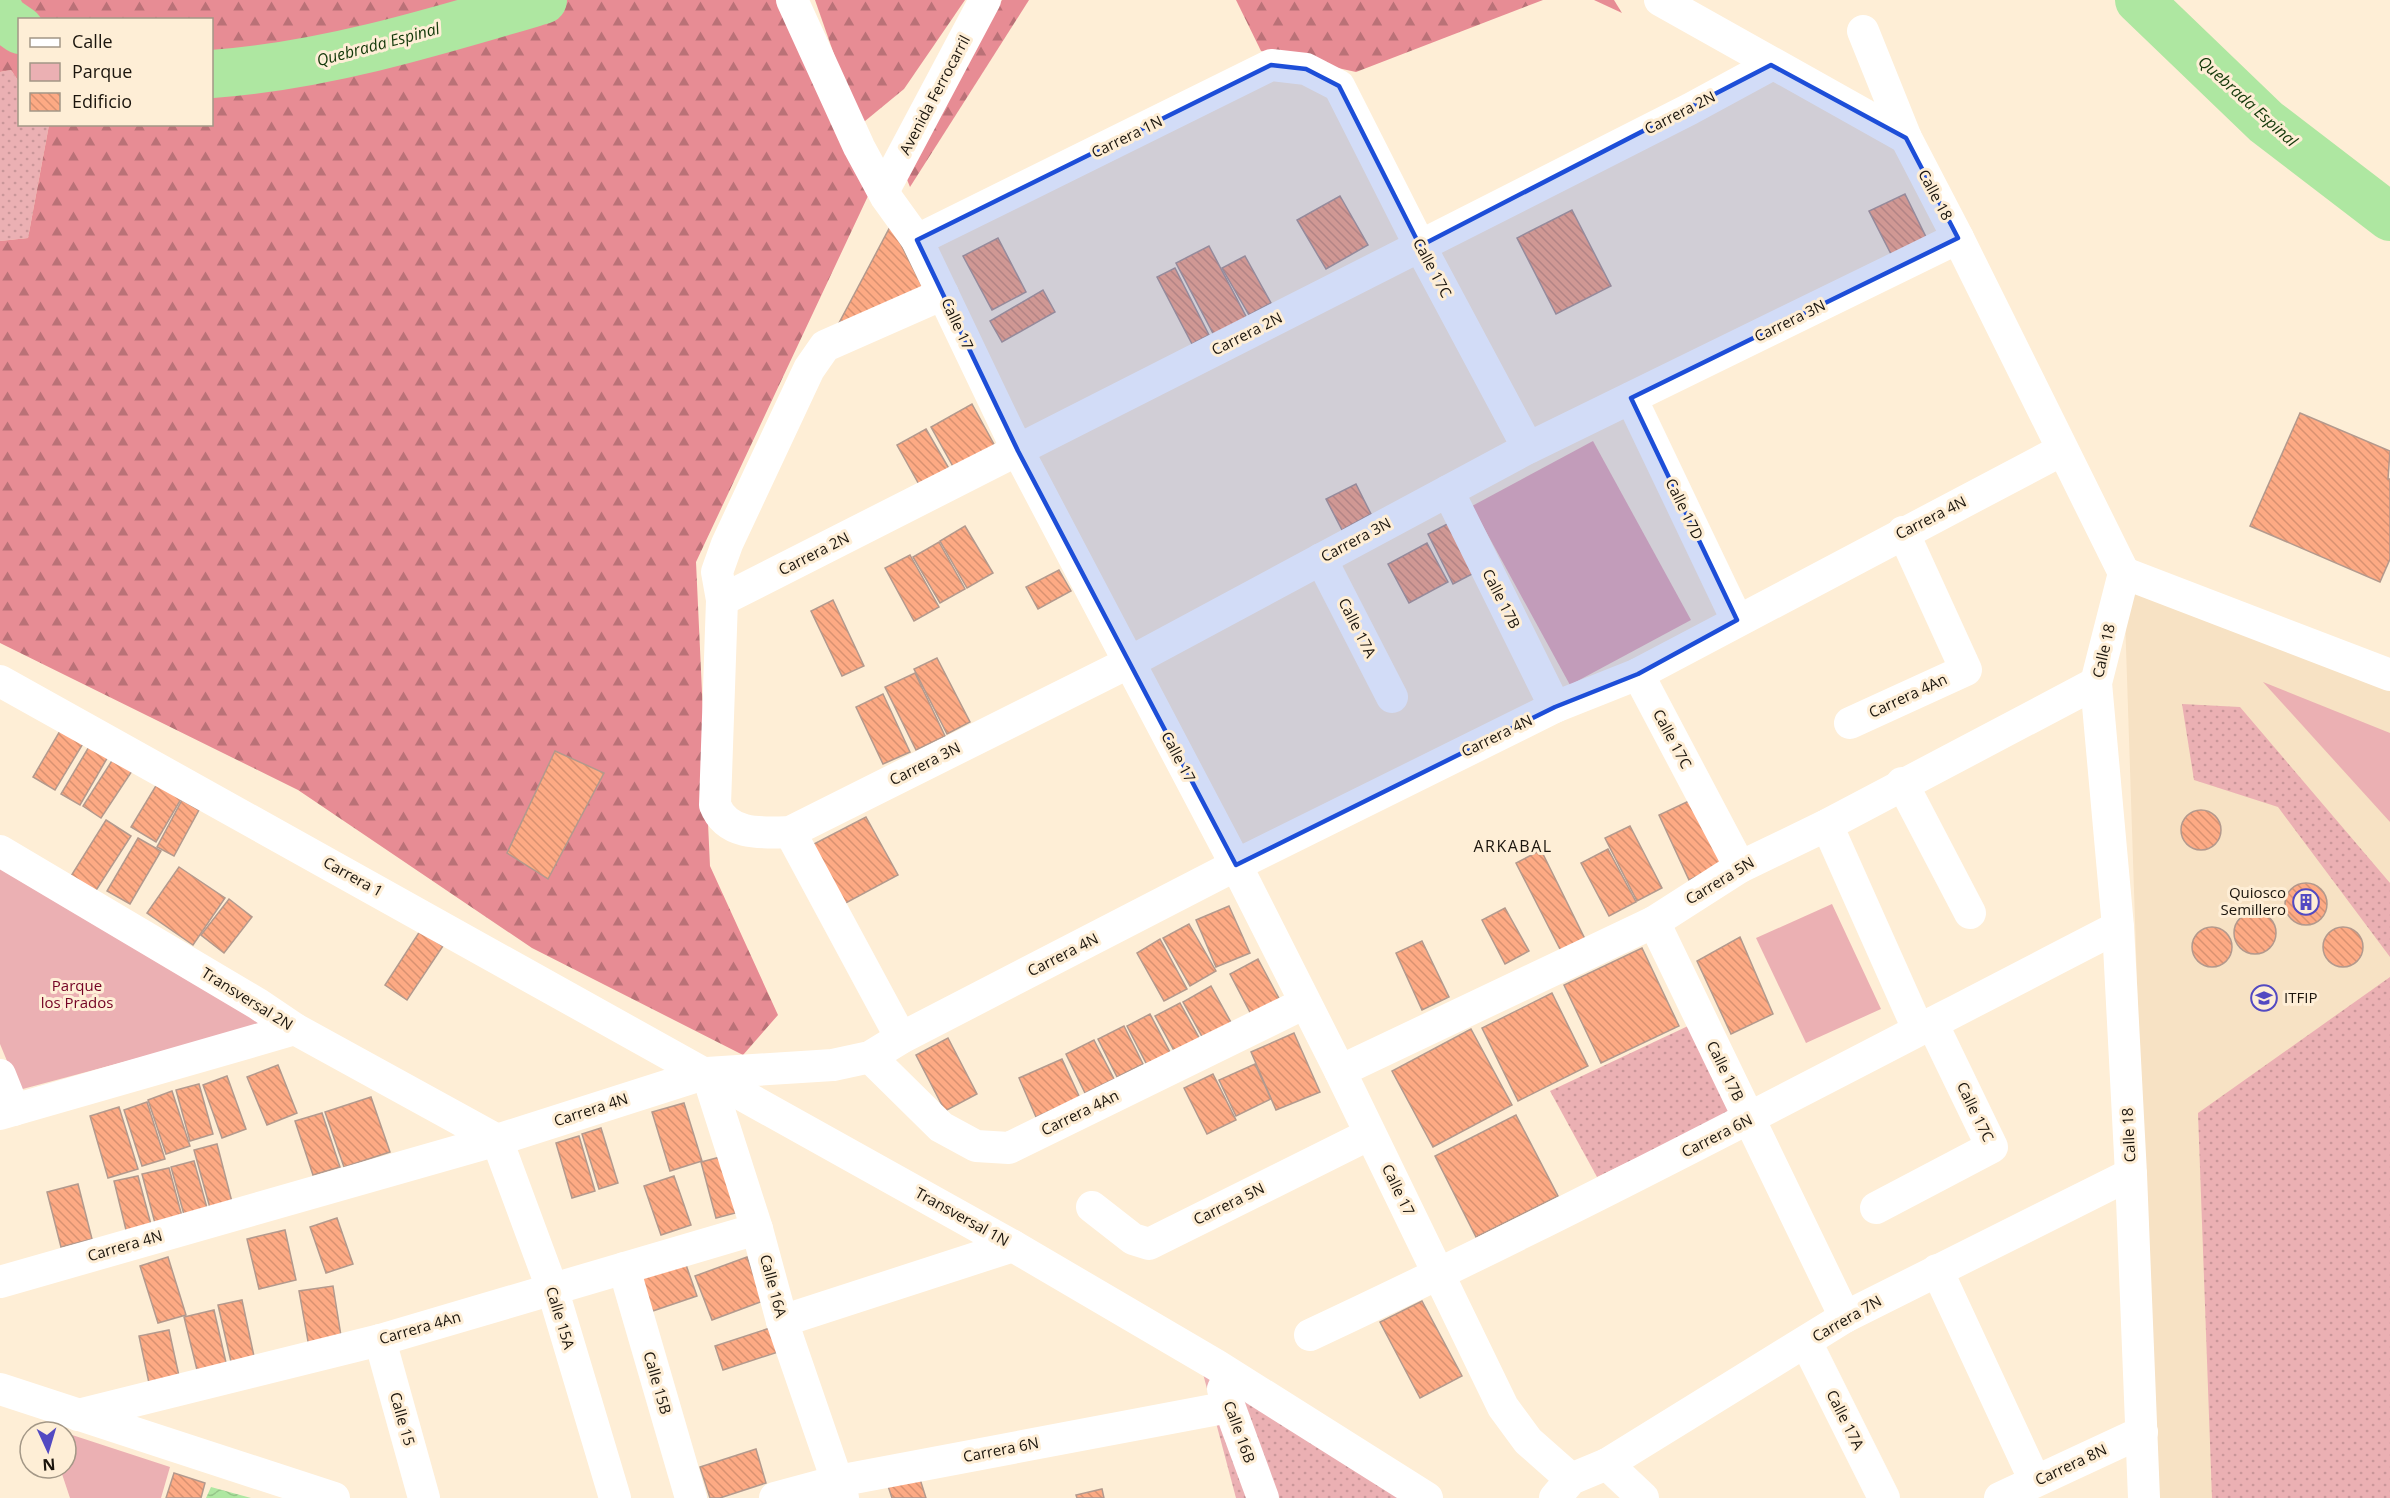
<svg xmlns="http://www.w3.org/2000/svg" width="2390" height="1498" viewBox="0 0 2390 1498" font-family="'Open Sans',sans-serif">
<style>
.built{fill:#f7e2c4}
.grass{fill:url(#grass-dots)}
.forest{fill:url(#forest-firs)}
.green{fill:#ebb0b3}
.water{fill:url(#water-waves)}
.lines{fill:none;stroke-linecap:round;stroke-linejoin:round}
.river{stroke:#aee7a1;stroke-width:48}
.building{fill:url(#building-back-hatch);stroke:#b3998d;stroke-width:1.5}
.street{stroke:#fff;stroke-width:32}
.marked{fill:#1d4ed8;fill-opacity:0.2;stroke:#1d4ed8;stroke-width:4.5;stroke-linejoin:round}
.labels{text-anchor:middle;stroke-width:6;stroke-linejoin:round;paint-order:stroke}
.street-label{font-size:15px;fill:#1b150d;stroke:#feeed6}
.poi-label{font-size:15px;fill:#1b150d;stroke:#feeed6;text-anchor:end}
.park-label{font-size:15px;fill:#730123;stroke:#feeed6}
.water-label{font-size:16px;font-style:italic;fill:#133809;stroke:#feeed6}
.neighbourhood-label{font-size:16px;letter-spacing:1.5px;fill:#1b150d;stroke:#feeed6}
</style>
<defs>
<pattern id="grass-dots" width="8" height="8" patternUnits="userSpaceOnUse" patternTransform="scale(1.5)"><rect width="8" height="8" fill="#ebb0b3"/><path d="M2 2h.1M6 6h.1" fill="none" stroke="#c99699" stroke-width="1.8" stroke-linecap="round"/></pattern>
<pattern id="forest-firs" width="22" height="20" patternUnits="userSpaceOnUse" patternTransform="scale(1.5)"><rect width="22" height="20" fill="#e78c94"/><path d="M5 1l3.5 6h-7zM16 11l3.5 6h-7z" fill="#ba7177"/></pattern>
<pattern id="water-waves" width="16" height="10" patternUnits="userSpaceOnUse" patternTransform="scale(1.5)"><rect width="16" height="10" fill="#aee7a1"/><path d="M0 5q4-4 8 0t8 0" fill="none" stroke="#95c589"/></pattern>
<pattern id="building-back-hatch" width="6" height="6" patternUnits="userSpaceOnUse" patternTransform="scale(1.5)"><rect width="6" height="6" fill="#fdaa84"/><path d="M-1 5l2 2M0 0l6 6M5-1l2 2" fill="none" stroke="#d89171"/></pattern>
</defs>
<rect width="100%" height="100%" fill="#feeed6"/>
<!-- built -->
<path class="built" d="M2124,587L2390,689V1498H2154Z"/>
<!-- grass -->
<g class="grass">
<path d="M11,70L19,82L20,124L49,125L28,238L0,241V72Z"/>
<path d="M2182,704L2240,707L2390,883V957L2278,807L2194,780Z"/>
<path d="M2390,977V1498H2212L2198,1113Z"/>
<path d="M1688,1026L1733,1112L1597,1177L1550,1091Z"/>
<path d="M1193,1336L1438,1498H1236Z"/>
</g>
<!-- forest -->
<g class="forest">
<path d="M0,0H779L868,196L696,562L710,866L778,1015L743,1055L532,948L298,790L0,643V241L28,238L49,125L212,124V20H20L19,82L11,70L0,72Z"/>
<path d="M815,0H965L904,89L859,126Z"/>
<path d="M1002,0H1029L910,187L904,172Z"/>
<path d="M1236,0H1543L1356,72L1261,51Z"/>
<path d="M1594,0H1614L1622,13Z"/>
</g>
<!-- green -->
<g class="green">
<path d="M1593,441L1691,620L1570,685L1472,506Z"/>
<path d="M2263,682L2390,733V822Z"/>
<path d="M0,863L277,1021L19,1090L0,1044Z"/>
<path d="M1832,904L1881,1009L1806,1043L1756,938Z"/>
<path d="M66,1433L170,1467L161,1498H70L60,1468H66Z"/>
</g>
<!-- water -->
<path class="water" d="M211,1487L251,1498H206Z"/>
<g class="lines">
<!-- river -->
<g class="river">
<path d="M2139,0L2266,122L2390,217"/>
<path d="M0,12L4,19L20,30"/>
<path d="M212,74C324,66 435,32 543,0"/>
</g>
</g>
<!-- building -->
<g class="building">
<path d="M1905,194L1927,239L1892,256L1869,211Z"/>
<path d="M1340,196L1368,245L1326,269L1297,220Z"/>
<path d="M1572,210L1611,286L1556,314L1517,238Z"/>
<path d="M891,225L926,294L839,323Z"/>
<path d="M998,238L1026,292L992,310L963,256Z"/>
<path d="M1209,246L1249,322L1216,339L1176,263Z"/>
<path d="M1245,256L1271,303L1249,315L1222,268Z"/>
<path d="M1175,268L1209,335L1192,344L1157,277Z"/>
<path d="M1043,290L1055,312L1002,342L990,321Z"/>
<path d="M972,404L996,448L955,470L931,427Z"/>
<path d="M2300,413L2390,451L2388,479H2390V559L2380,582L2250,526Z"/>
<path d="M926,429L951,472L921,488L897,445Z"/>
<path d="M1356,484L1371,514L1342,530L1326,499Z"/>
<path d="M1453,521L1478,571L1453,584L1428,534Z"/>
<path d="M965,526L993,573L967,588L940,541Z"/>
<path d="M939,542L965,589L940,603L913,557Z"/>
<path d="M1427,543L1448,582L1409,603L1388,564Z"/>
<path d="M910,555L939,607L914,621L885,568Z"/>
<path d="M1059,570L1071,591L1038,609L1026,587Z"/>
<path d="M833,600L864,666L842,676L811,611Z"/>
<path d="M937,658L970,722L947,734L914,669Z"/>
<path d="M915,673L945,736L916,750L885,687Z"/>
<path d="M883,694L910,752L883,764L856,707Z"/>
<path d="M64,724L87,737L55,790L33,777Z"/>
<path d="M90,745L109,755L80,805L61,794Z"/>
<path d="M555,751L604,773L548,879L507,853Z"/>
<path d="M115,756L134,768L101,818L83,806Z"/>
<path d="M157,784L181,799L156,842L131,827Z"/>
<path d="M182,800L199,810L174,856L157,847Z"/>
<path d="M1691,800L1722,865L1689,880L1659,815Z"/>
<circle cx="2201" cy="830" r="20"/>
<path d="M866,817L898,875L842,905L810,846Z"/>
<path d="M106,820L131,836L95,892L71,876Z"/>
<path d="M1630,826L1662,888L1637,901L1605,838Z"/>
<path d="M138,838L161,851L130,904L107,891Z"/>
<path d="M1608,849L1636,902L1609,916L1581,863Z"/>
<path d="M1541,850L1585,939L1561,951L1516,863Z"/>
<path d="M179,867L225,898L193,945L147,913Z"/>
<circle cx="2306" cy="904" r="21"/>
<path d="M229,899L252,917L224,953L201,935Z"/>
<path d="M1229,906L1250,953L1216,967L1196,920Z"/>
<path d="M1505,908L1529,951L1505,964L1482,920Z"/>
<circle cx="2255" cy="933" r="21"/>
<path d="M1189,924L1216,971L1190,986L1163,938Z"/>
<circle cx="2212" cy="947" r="20"/>
<circle cx="2343" cy="947" r="20"/>
<path d="M420,931L443,946L407,1000L385,985Z"/>
<path d="M1740,937L1773,1014L1731,1034L1697,961Z"/>
<path d="M1160,939L1187,989L1164,1001L1137,953Z"/>
<path d="M1422,941L1449,997L1422,1010L1396,953Z"/>
<path d="M1642,948L1679,1026L1601,1063L1564,985Z"/>
<path d="M1258,959L1282,1004L1253,1018L1230,974Z"/>
<path d="M1211,986L1233,1026L1205,1042L1183,1002Z"/>
<path d="M1552,993L1588,1066L1518,1101L1482,1028Z"/>
<path d="M1180,1003L1202,1043L1177,1056L1155,1016Z"/>
<path d="M1150,1014L1171,1054L1147,1065L1127,1026Z"/>
<path d="M1124,1026L1143,1064L1117,1077L1098,1039Z"/>
<path d="M1471,1029L1512,1105L1433,1147L1392,1071Z"/>
<path d="M1294,1033L1320,1092L1276,1110L1251,1052Z"/>
<path d="M948,1038L977,1094L945,1111L916,1055Z"/>
<path d="M1094,1040L1114,1079L1085,1093L1066,1054Z"/>
<path d="M1062,1059L1080,1098L1036,1117L1019,1078Z"/>
<path d="M1255,1064L1271,1099L1236,1116L1219,1080Z"/>
<path d="M278,1065L297,1113L267,1125L247,1077Z"/>
<path d="M1213,1074L1236,1120L1207,1134L1184,1088Z"/>
<path d="M227,1076L246,1129L222,1138L203,1085Z"/>
<path d="M199,1084L213,1134L190,1141L176,1090Z"/>
<path d="M172,1091L190,1146L166,1154L148,1100Z"/>
<path d="M371,1097L390,1152L344,1167L325,1112Z"/>
<path d="M147,1102L165,1159L142,1166L124,1110Z"/>
<path d="M684,1103L702,1161L670,1171L652,1112Z"/>
<path d="M119,1107L138,1169L108,1178L90,1116Z"/>
<path d="M322,1113L340,1167L313,1175L295,1121Z"/>
<path d="M1516,1115L1558,1196L1476,1237L1435,1156Z"/>
<path d="M601,1128L618,1183L599,1189L582,1134Z"/>
<path d="M579,1136L595,1191L572,1198L556,1143Z"/>
<path d="M217,1144L232,1202L210,1208L194,1150Z"/>
<path d="M724,1156L739,1212L716,1218L701,1162Z"/>
<path d="M194,1161L209,1215L186,1222L171,1167Z"/>
<path d="M169,1168L183,1220L156,1227L142,1174Z"/>
<path d="M138,1176L152,1228L127,1234L114,1181Z"/>
<path d="M674,1176L691,1225L661,1235L644,1186Z"/>
<path d="M78,1184L92,1239L61,1247L47,1192Z"/>
<path d="M337,1218L353,1264L326,1273L310,1227Z"/>
<path d="M285,1230L296,1280L259,1289L247,1239Z"/>
<path d="M168,1257L186,1315L158,1323L140,1266Z"/>
<path d="M747,1257L763,1301L712,1320L695,1276Z"/>
<path d="M685,1262L697,1296L644,1314L632,1281Z"/>
<path d="M333,1286L342,1342L309,1347L299,1291Z"/>
<path d="M242,1300L255,1361L232,1366L218,1305Z"/>
<path d="M1422,1301L1462,1376L1420,1398L1380,1322Z"/>
<path d="M214,1310L227,1367L198,1374L184,1317Z"/>
<path d="M773,1327L781,1351L723,1370L715,1346Z"/>
<path d="M169,1330L179,1376L149,1383L139,1336Z"/>
<path d="M756,1449L766,1483L720,1498H710L700,1467Z"/>
<path d="M174,1473L205,1483L201,1498H166Z"/>
<path d="M919,1476L926,1498H892L888,1486Z"/>
<path d="M1102,1489L1104,1498H1077L1076,1495Z"/>
</g>
<g class="lines">
<!-- street -->
<g class="street">
<path d="M792,0L859,147L886,197L917,240L1018,451L1236,865L1340,1071L1503,1407L1528,1441L1571,1479"/>
<path d="M1660,0L1906,138"/>
<path d="M1863,31L1906,138L1958,238L2124,573L2096,683L2118,927L2131,1174L2144,1498"/>
<path d="M884,190L985,0"/>
<path d="M917,240L1271,65L1306,69L1339,86L1420,246L1528,448"/>
<path d="M943,294L825,346L809,369L727,544L717,572L722,600L715,805C727,836 762,833 790,832L1128,663L1528,448L1958,238"/>
<path d="M1631,398L1737,620"/>
<path d="M1448,491L1555,707"/>
<path d="M1321,559L1392,697"/>
<path d="M2124,573L2390,675"/>
<path d="M722,600L1690,109L1771,65"/>
<path d="M1638,674L1740,867"/>
<path d="M0,681L1013,1246L1216,1365L1427,1498"/>
<path d="M1850,723L1966,670L1903,532"/>
<path d="M1902,783L1970,913"/>
<path d="M1827,825L1918,1029"/>
<path d="M790,832L901,1038"/>
<path d="M0,851L258,1004L295,1029L497,1140L553,1291L615,1498"/>
<path d="M1654,922L1845,1317"/>
<path d="M870,1057L941,1127L976,1146L1009,1148L1305,1003"/>
<path d="M1340,1071L1654,922L1740,867L1827,825L2096,683"/>
<path d="M707,1073L757,1229L782,1321L843,1498"/>
<path d="M0,1075L14,1110"/>
<path d="M0,1114L295,1029"/>
<path d="M1092,1207L1133,1239L1149,1244L1370,1134"/>
<path d="M1876,1208L1992,1147L1932,1023"/>
<path d="M624,1268L691,1498"/>
<path d="M1937,1270L2035,1481"/>
<path d="M0,1282L497,1140L707,1073L833,1065L870,1057L901,1038L1236,865L1555,707L1638,674L2062,450"/>
<path d="M782,1321L1013,1246"/>
<path d="M1310,1335C1584,1207 1850,1065 2118,927"/>
<path d="M380,1340L424,1498"/>
<path d="M1806,1342L1884,1498"/>
<path d="M0,1389L334,1498"/>
<path d="M1223,1389L1263,1498"/>
<path d="M78,1415L380,1340L757,1229"/>
<path d="M1607,1464L1643,1498"/>
<path d="M775,1498L838,1481L1229,1407"/>
<path d="M1555,1498L1571,1479L1607,1464L1845,1317L2131,1174"/>
<path d="M2000,1498L2142,1432"/>
</g>
</g>
<!-- marked area -->
<path class="marked" d="M1271,65L1306,69L1339,86L1420,246L1771,65L1906,138L1958,238L1631,398L1737,620L1638,674L1555,707L1236,865L1018,451L917,240Z"/>
<!-- icons -->
<defs>
<g id="building-ring" transform="scale(1.35)"><circle r="9.5" fill="#feeed6" stroke="#534ac2" stroke-width="1.5"/><path d="M-4-6H4V6H1V3H-1V6H-4ZM-2.5-4.3h1.7v1.8h-1.7ZM.8-4.3h1.7v1.8H.8ZM-2.5-1h1.7V.8h-1.7ZM.8-1h1.7V.8H.8Z" fill="#534ac2"/></g>
<g id="university-ring" transform="scale(1.35)"><circle r="9.5" fill="#feeed6" stroke="#534ac2" stroke-width="1.5"/><path d="M0-5L7-2L0 1L-7-2ZM-4 1L0 2.5L4 1V4Q0 6-4 4Z" fill="#534ac2"/></g>
</defs>
<g fill-rule="evenodd">
<use href="#building-ring" x="2306" y="902"/>
<use href="#university-ring" x="2264" y="998"/>
</g>
<g class="labels">
<!-- street labels -->
<g class="street-label">
<text transform="translate(935 95) rotate(-62)" y="5">Avenida Ferrocarril</text>
<text transform="translate(1680 113) rotate(-27)" y="5">Carrera 2N</text>
<text transform="translate(1127 137) rotate(-26)" y="5">Carrera 1N</text>
<text transform="translate(1935 195) rotate(62)" y="5">Calle 18</text>
<text transform="translate(1432 268) rotate(62)" y="5">Calle 17C</text>
<text transform="translate(1790 321) rotate(-26)" y="5">Carrera 3N</text>
<text transform="translate(957 324) rotate(65)" y="5">Calle 17</text>
<text transform="translate(1247 334) rotate(-27)" y="5">Carrera 2N</text>
<text transform="translate(1684 509) rotate(64)" y="5">Calle 17D</text>
<text transform="translate(1931 518) rotate(-27)" y="5">Carrera 4N</text>
<text transform="translate(1356 540) rotate(-28)" y="5">Carrera 3N</text>
<text transform="translate(814 554) rotate(-27)" y="5">Carrera 2N</text>
<text transform="translate(1501 599) rotate(63)" y="5">Calle 17B</text>
<text transform="translate(1357 628) rotate(63)" y="5">Calle 17A</text>
<text transform="translate(2104 651) rotate(-77)" y="5">Calle 18</text>
<text transform="translate(1908 696) rotate(-25)" y="5">Carrera 4An</text>
<text transform="translate(1497 736) rotate(-26)" y="5">Carrera 4N</text>
<text transform="translate(1672 739) rotate(62)" y="5">Calle 17C</text>
<text transform="translate(1178 757) rotate(62)" y="5">Calle 17</text>
<text transform="translate(925 764) rotate(-27)" y="5">Carrera 3N</text>
<text transform="translate(353 877) rotate(29)" y="5">Carrera 1</text>
<text transform="translate(1720 881) rotate(-31)" y="5">Carrera 5N</text>
<text transform="translate(1063 955) rotate(-27)" y="5">Carrera 4N</text>
<text transform="translate(247 999) rotate(32)" y="5">Transversal 2N</text>
<text transform="translate(1725 1071) rotate(64)" y="5">Calle 17B</text>
<text transform="translate(591 1110) rotate(-18)" y="5">Carrera 4N</text>
<text transform="translate(1975 1112) rotate(64)" y="5">Calle 17C</text>
<text transform="translate(1080 1113) rotate(-26)" y="5">Carrera 4An</text>
<text transform="translate(2129 1135) rotate(-93)" y="5">Calle 18</text>
<text transform="translate(1717 1136) rotate(-27)" y="5">Carrera 6N</text>
<text transform="translate(1398 1190) rotate(64)" y="5">Calle 17</text>
<text transform="translate(1229 1204) rotate(-26)" y="5">Carrera 5N</text>
<text transform="translate(962 1217) rotate(29)" y="5">Transversal 1N</text>
<text transform="translate(125 1246) rotate(-16)" y="5">Carrera 4N</text>
<text transform="translate(773 1286) rotate(75)" y="5">Calle 16A</text>
<text transform="translate(560 1318) rotate(73)" y="5">Calle 15A</text>
<text transform="translate(1847 1319) rotate(-30)" y="5">Carrera 7N</text>
<text transform="translate(420 1328) rotate(-16)" y="5">Carrera 4An</text>
<text transform="translate(657 1383) rotate(74)" y="5">Calle 15B</text>
<text transform="translate(402 1419) rotate(74)" y="5">Calle 15</text>
<text transform="translate(1845 1420) rotate(63)" y="5">Calle 17A</text>
<text transform="translate(1239 1432) rotate(70)" y="5">Calle 16B</text>
<text transform="translate(1001 1450) rotate(-11)" y="5">Carrera 6N</text>
<text transform="translate(2071 1465) rotate(-25)" y="5">Carrera 8N</text>
</g>
<!-- poi labels -->
<g class="poi-label">
<text x="2286" y="898">Quiosco<tspan x="2286" dy="17">Semillero</tspan></text>
<text x="2284" y="1003" text-anchor="start">ITFIP</text>
</g>
<!-- park labels -->
<g class="park-label">
<text x="77" y="991">Parque<tspan x="77" dy="17">los Prados</tspan></text>
</g>
<!-- water labels -->
<g class="water-label">
<text transform="translate(378 44) rotate(-15)" y="6">Quebrada Espinal</text>
<text transform="translate(2248 101) rotate(42)" y="6">Quebrada Espinal</text>
</g>
<!-- neighbourhood labels -->
<g class="neighbourhood-label">
<text x="1513" y="852">ARKABAL</text>
</g>
</g>
<!-- legend -->
<rect x="18" y="18" width="195" height="108" fill="#feeed6" stroke="#a39786" stroke-width="1.5"/>
<rect x="30" y="38" width="30" height="9" fill="#ffffff" stroke="#a39786" stroke-width="1.5"/>
<text x="72" y="48" font-size="18" fill="#1b150d">Calle</text>
<rect x="30" y="63" width="30" height="18" fill="#ebb0b3" stroke="#a39786" stroke-width="1.5"/>
<text x="72" y="78" font-size="18" fill="#1b150d">Parque</text>
<rect x="30" y="93" width="30" height="18" fill="url(#building-back-hatch)" stroke="#a39786" stroke-width="1.5"/>
<text x="72" y="108" font-size="18" fill="#1b150d">Edificio</text>
<!-- north arrow -->
<g transform="translate(48 1450) rotate(176)"><circle r="28" fill="#feeed6" stroke="#a39786" stroke-width="1.5"/>
<path d="M0-4.5L10 22L0 15L-10 22Z" fill="#534ac2"/>
<text y="-9" font-size="16" font-weight="bold" text-anchor="middle" fill="#1b150d">N</text>
</g>
</svg>
